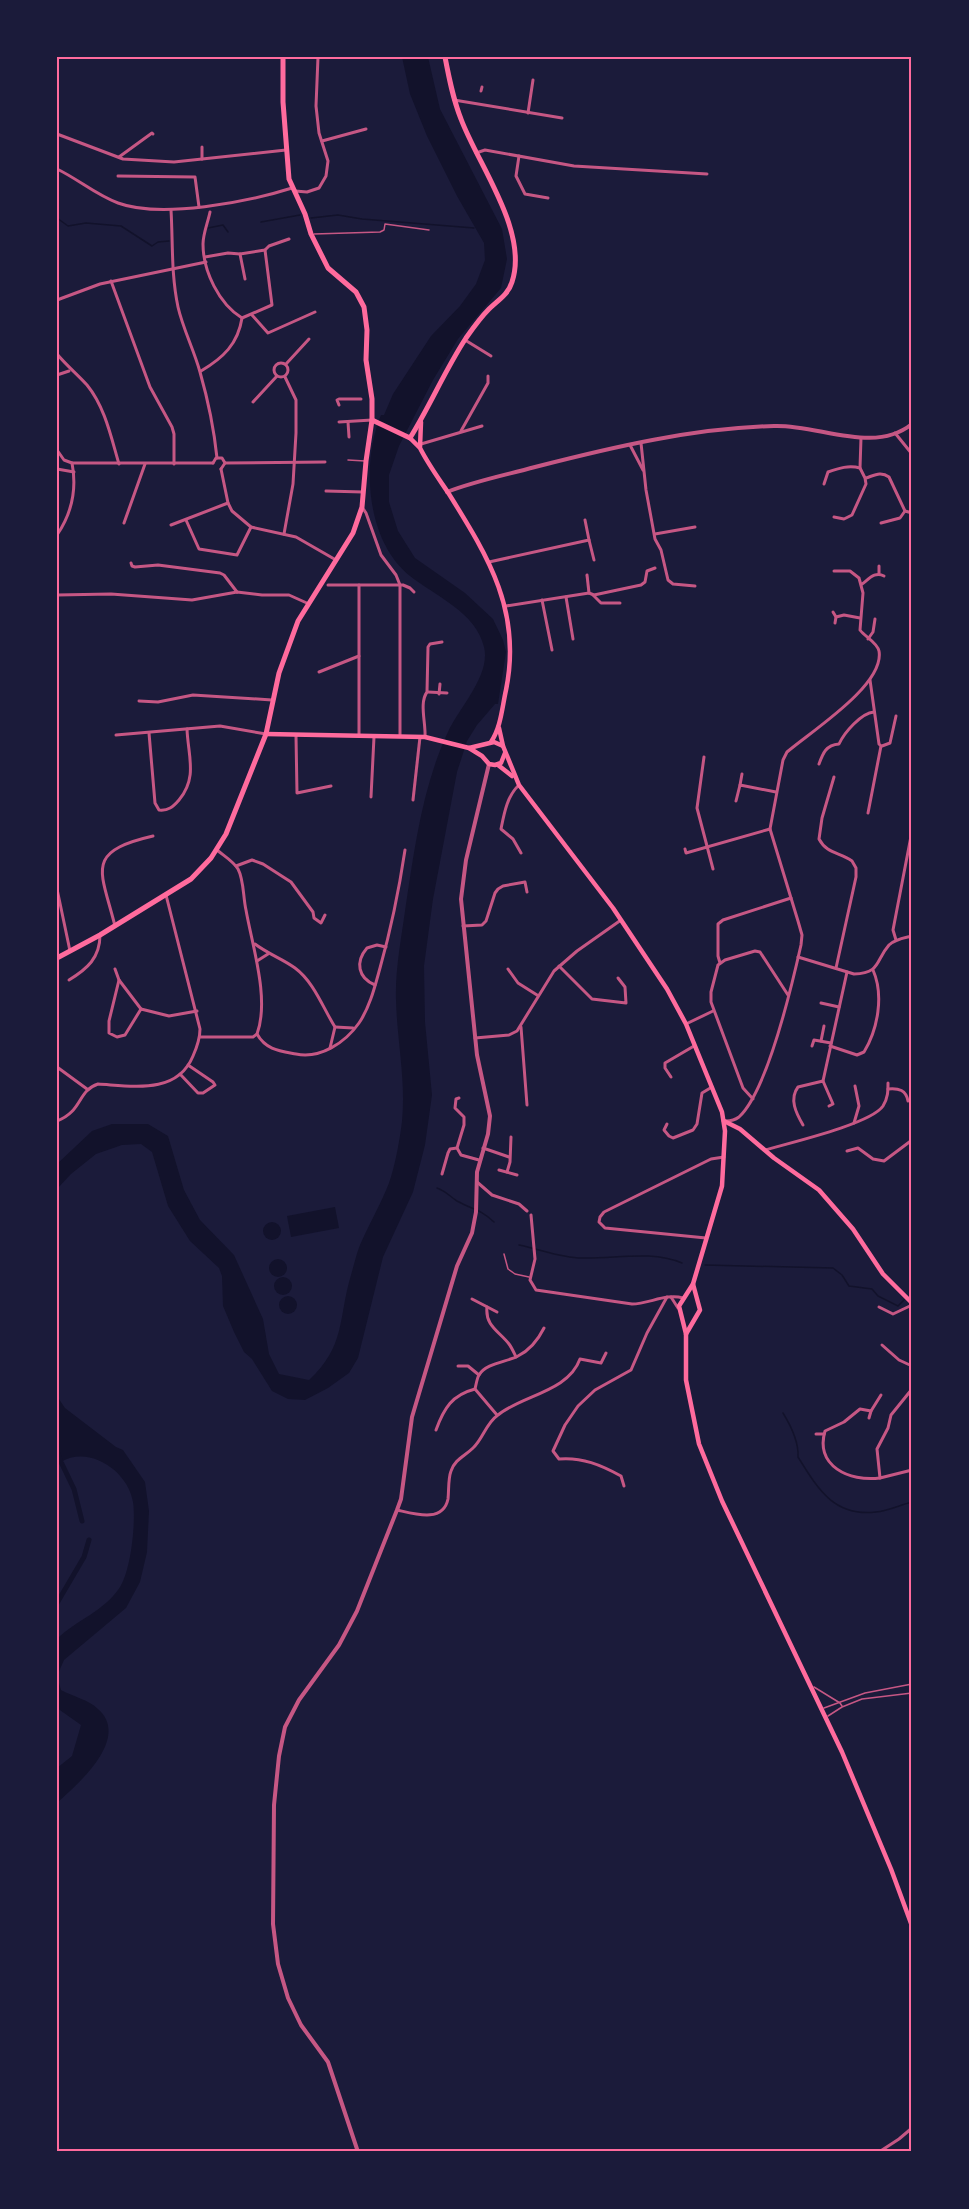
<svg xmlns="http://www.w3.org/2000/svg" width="969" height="2209" viewBox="0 0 969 2209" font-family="Poppins,sans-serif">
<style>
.water{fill:#12122b}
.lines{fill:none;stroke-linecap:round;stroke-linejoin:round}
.stream{stroke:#12122b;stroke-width:1.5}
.canal{stroke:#12122b;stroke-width:5}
.service{stroke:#c65784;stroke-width:1.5}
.minor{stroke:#c65784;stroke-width:3}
.tertiary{stroke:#c65784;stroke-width:4}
.secondary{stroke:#ff6b9d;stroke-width:4.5}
.primary{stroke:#ff6b9d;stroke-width:4.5}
.trunk{stroke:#ff6b9d;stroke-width:5}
.neatline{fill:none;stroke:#ff6b9d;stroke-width:2}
</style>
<rect width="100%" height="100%" fill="#1b1b3a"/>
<!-- water -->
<g class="water">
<path d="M402,57H428L440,109L502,229L507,259L501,288L458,339L433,380L399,446L389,475V502L398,531L415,558L465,593L493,619L503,640L506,652L498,704H495L477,725L467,741L457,772L433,899L424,966L425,1022L432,1095L425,1145L413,1192L383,1257L358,1358L349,1373L328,1388L305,1400L288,1399L272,1391L252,1359L244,1352L234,1332L223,1306L222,1276L219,1268L190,1241L168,1206L152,1152L141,1144L122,1145L96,1154L71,1174L57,1189V1164L92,1131L112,1124H148L168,1136L184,1190L200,1220L234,1255L263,1319L269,1354L279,1374L309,1380C346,1346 338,1318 351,1275C354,1265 356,1255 360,1245C369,1224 381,1204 389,1183C395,1166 400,1139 402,1121C406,1080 397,1041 396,1000C395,971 401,940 405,911C414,852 422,787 448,732C459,708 491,675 484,647C476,612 435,596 410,576C366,541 361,463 381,415H384L393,394L431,336L460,306L476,284L485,260L484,243L457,196L427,136L410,94Z"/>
<path d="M335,1207L339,1228L291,1237L287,1216Z"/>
<circle cx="272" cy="1231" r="9"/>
<circle cx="278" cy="1268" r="9"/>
<circle cx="283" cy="1286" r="9"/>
<circle cx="288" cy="1305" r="9"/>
<path d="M57,1396L65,1408L116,1447L123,1450L145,1482L149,1511L147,1552L140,1582L126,1608L64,1660L57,1676L61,1690C72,1696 89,1700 98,1709C131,1738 78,1784 57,1803V1768L72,1756L81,1725L57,1708V1639C76,1620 105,1611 120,1587C131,1570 136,1522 133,1502C128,1471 89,1445 61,1462L57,1457Z"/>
</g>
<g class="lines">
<!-- stream -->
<g class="stream">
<path d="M57,218L68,226L86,223L121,226L152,246L158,242L169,241"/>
<path d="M311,218L338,215L362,219L474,228"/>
<path d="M261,222L300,215"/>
<path d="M208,228L223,225L228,232"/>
<path d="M437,1188C446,1191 449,1196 457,1201C473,1210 479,1208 494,1222"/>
<path d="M519,1245C539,1249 561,1258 582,1258C616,1259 650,1250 682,1263"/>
<path d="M705,1265L833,1268L842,1275L849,1286L872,1289L878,1296L898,1306L904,1300"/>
<path d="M783,1413C791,1426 799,1442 798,1457C818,1489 834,1517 876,1512C888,1511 900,1505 912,1502"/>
</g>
<!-- canal -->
<g class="canal">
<path d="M57,1450L61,1462L74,1489L82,1521"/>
<path d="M57,1603L84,1557L89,1540"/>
</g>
<!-- service -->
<g class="service">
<path d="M314,234L380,232L384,230L385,224L429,230"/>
<path d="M348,460L365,461"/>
<path d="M504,1254L508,1269L515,1274L529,1277"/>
<path d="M814,1687L840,1703L842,1706"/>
<path d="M824,1708L865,1693L912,1684"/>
<path d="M828,1716L842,1707L862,1699L912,1693"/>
</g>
<!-- minor -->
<g class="minor">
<path d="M481,91L482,87"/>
<path d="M454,100L562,118"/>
<path d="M528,113L533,80"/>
<path d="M57,134L123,159L174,162L286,150"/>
<path d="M322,141L366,129"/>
<path d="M202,147V159"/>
<path d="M476,153L485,150L574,166L707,174"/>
<path d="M519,156L516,176L525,194L548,198"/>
<path d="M119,157L152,133L153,134"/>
<path d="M57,169C78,179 96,195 118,203C161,219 248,202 292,188"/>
<path d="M118,176L195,177L199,207"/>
<path d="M295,191L307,192L319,188L326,176L328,161L319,133L316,106L318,57"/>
<path d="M171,210C173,243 171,274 178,307C183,329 194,350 200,372C208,400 214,429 217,458"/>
<path d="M210,212C208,222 203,234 203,244C203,271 219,304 242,318L272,305L265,250"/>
<path d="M240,254L245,279"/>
<path d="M205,257L228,253L240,254L265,250L269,246L289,239"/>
<path d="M111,281L150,387L172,427L174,434V464"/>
<path d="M57,300L100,284L206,262"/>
<path d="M252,315L268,333L315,312"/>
<path d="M465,340L491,356"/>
<path d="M57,354C66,365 77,374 87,385C105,407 111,437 119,464"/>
<circle cx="281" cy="370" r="7"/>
<path d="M286,364L309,339"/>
<path d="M201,371C223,358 238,344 242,318"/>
<path d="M57,375L69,371"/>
<path d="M253,402L277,376"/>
<path d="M339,405L337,400L339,399H361"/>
<path d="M339,422L372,420"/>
<path d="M348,422L349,437"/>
<path d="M461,431L488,383V376"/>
<path d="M895,433L912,454"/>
<path d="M641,443L646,490L655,539L661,550L668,580L673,584L695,586"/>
<path d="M421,444L482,426"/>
<path d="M630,445L643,470"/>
<path d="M57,450L64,460L72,463H213"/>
<path d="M213,463L216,458H222L225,463L221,469"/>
<path d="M225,463L325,462"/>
<path d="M57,469L74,472"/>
<path d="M221,469L228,503L232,511L251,527L296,537L336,560"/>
<path d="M866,478C875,475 881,471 889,477L905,511L912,513"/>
<path d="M824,484L828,472C839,468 849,465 860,468"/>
<path d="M326,491L363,492"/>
<path d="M362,507L366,513L381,555L396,575L400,585V735"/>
<path d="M834,517L844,519L852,515L866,484L865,478L860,468L861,438"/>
<path d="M186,520L199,549L237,555L251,527"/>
<path d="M124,523L145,464"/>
<path d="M881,523L900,518L905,511"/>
<path d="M171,525L228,503"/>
<path d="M284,534L293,484L296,433V400L285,377"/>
<path d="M655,534L695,527"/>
<path d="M57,535C72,513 77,489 72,463"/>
<path d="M589,540L594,560"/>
<path d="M489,562L589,540L585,520"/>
<path d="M131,563L132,566L135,567L158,565L220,573L224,575L237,592"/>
<path d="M879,566V573"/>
<path d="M587,575L589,593"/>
<path d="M862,584C869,579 875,571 884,576"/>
<path d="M328,585H403L410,588L414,592"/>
<path d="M57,595L111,594L192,600L237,592L262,595H289L309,604"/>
<path d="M593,595L601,603H620"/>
<path d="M566,597L573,639"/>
<path d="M542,600L552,650"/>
<path d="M506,606L589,593L594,595L641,585L645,582L647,571L655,568"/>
<path d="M833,612L836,617L835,623"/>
<path d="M836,617L844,615L860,618"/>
<path d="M868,639L873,632L875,619"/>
<path d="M319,672L359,656"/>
<path d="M428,692L447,693"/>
<path d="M439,694L440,684"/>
<path d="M139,701L158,702L193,695L272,700"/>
<path d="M149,733L155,803L159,810C168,811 173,807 179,800C198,777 188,756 187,729"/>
<path d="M116,735L220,726L266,734"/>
<path d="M359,735V585"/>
<path d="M296,736L297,793L331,786"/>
<path d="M425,737C426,723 419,703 427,692L428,647L430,644L442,642"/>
<path d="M882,746L890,743L896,716"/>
<path d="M704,757L697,808L713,869"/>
<path d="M819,764C823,753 826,745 839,744C844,733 861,713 874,712"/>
<path d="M834,777L822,818L819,839C827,854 839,852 852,861L856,868V877L836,968"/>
<path d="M519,785C507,796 504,814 501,829L513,839L521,853"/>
<path d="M740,785L742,774"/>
<path d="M371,797L374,737"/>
<path d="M413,800L420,737"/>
<path d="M736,801L740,785L776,792"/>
<path d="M868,813L881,746L879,744L870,680"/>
<path d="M685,849L686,853L770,829"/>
<path d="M236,866L252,860L263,864L291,882L313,912L314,918L321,923L325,915"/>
<path d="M57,889L70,951"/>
<path d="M115,926C101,870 84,852 153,836"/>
<path d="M463,926L482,925L486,921L495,893L498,889L503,886L525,882L527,892"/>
<path d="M896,940L893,930L912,831"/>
<path d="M255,944C268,954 283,959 295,968C314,982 323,1008 335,1027L330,1048"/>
<path d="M798,957L854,974C881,973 875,961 889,945C895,939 904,938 912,936"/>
<path d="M257,961L268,954"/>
<path d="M720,963L718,956V924L723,920L791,898"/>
<path d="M559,966L592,999L626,1003L625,987L618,978"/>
<path d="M115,969L119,980L109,1021V1033L117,1037L125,1035L141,1009L169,1016L197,1011"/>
<path d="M508,969L518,983L537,995"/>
<path d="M69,980C87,969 100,958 100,935"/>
<path d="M119,980L141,1009"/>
<path d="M375,985C358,978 355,962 367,948L377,945L386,947"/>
<path d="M821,1003L839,1007"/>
<path d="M686,1024L713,1011"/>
<path d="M335,1027L353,1028"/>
<path d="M521,1027L527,1105"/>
<path d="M257,1034C266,1050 280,1051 296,1054C320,1059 345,1043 359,1023C370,1007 375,986 380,968C391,929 399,890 405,850"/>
<path d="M200,1037H253L257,1034C270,999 252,945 246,910C243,897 244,880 238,869C233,861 224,856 217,850"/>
<path d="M475,1038L509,1035L517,1031L554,971L577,951L621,920"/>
<path d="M821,1041L824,1026"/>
<path d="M812,1046L814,1040L831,1043"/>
<path d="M830,1046L857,1055L864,1052C878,1029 884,995 873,970"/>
<path d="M57,1067L87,1089"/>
<path d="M180,1074L198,1093H203L215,1085L213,1082L188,1065"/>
<path d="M671,1077L665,1068V1063L694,1046"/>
<path d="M823,1081L847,972"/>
<path d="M888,1089C899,1088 906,1090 908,1101"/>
<path d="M459,1098L456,1099L455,1108L464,1117V1125L457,1148L461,1155L479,1160"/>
<path d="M753,1099L743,1088L711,1002V992L718,965L725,960L755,951L760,952L788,995"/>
<path d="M57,1121C83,1111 77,1091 98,1084C132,1086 177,1095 193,1056C197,1047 200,1039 200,1029L166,895"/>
<path d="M726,1121C731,1121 735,1120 739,1117C767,1091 792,985 801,945L802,935L798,921L770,829L783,760L787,752C810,732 885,685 879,651C877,642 865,637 860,630L863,593L859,578L850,571H834"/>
<path d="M854,1123L859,1106L855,1086"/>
<path d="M667,1124L664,1130L669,1136L673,1138L693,1130L697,1124L702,1093L712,1087"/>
<path d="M803,1125C796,1113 789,1099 798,1087L823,1081L833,1104L829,1106"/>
<path d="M483,1148L509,1157"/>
<path d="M765,1150C789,1143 871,1124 883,1106C888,1098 888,1091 888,1083"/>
<path d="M847,1151L858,1148L873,1159L884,1161L912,1140"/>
<path d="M499,1170L517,1175"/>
<path d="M507,1172L510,1162L511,1137"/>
<path d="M442,1174L448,1153L450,1149L457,1148"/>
<path d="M477,1182L492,1195L519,1204L527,1211"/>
<path d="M911,1207H912"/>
<path d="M531,1215L535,1259L530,1280L536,1290L632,1304C649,1304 666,1293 683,1298"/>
<path d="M706,1238L605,1228L599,1222L600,1217L604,1212L711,1159L724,1157"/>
<path d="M671,1297L678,1308"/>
<path d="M472,1299L497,1312"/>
<path d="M487,1307C485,1326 499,1331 509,1344C512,1348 514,1353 516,1357"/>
<path d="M879,1307L893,1314L912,1305"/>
<path d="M882,1345L899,1360L912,1366"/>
<path d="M458,1366H468L479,1375"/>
<path d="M912,1389L891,1415L888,1428L877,1449L880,1478L912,1470"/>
<path d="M497,1415L475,1389C476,1385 477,1378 479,1375C486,1363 507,1362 518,1356C530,1350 538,1340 544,1328"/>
<path d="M869,1418L871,1411"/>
<path d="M436,1430C444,1408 452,1395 475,1389"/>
<path d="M816,1434H824"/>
<path d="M880,1478C849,1482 815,1466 825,1431L844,1422L860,1409L871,1411L881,1395"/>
<path d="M624,1486L621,1476C601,1465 582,1457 559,1459L553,1451L565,1425L578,1406L595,1390L631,1370L647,1333L667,1297"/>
<path d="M397,1510C415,1514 443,1523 448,1499C449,1490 448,1479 451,1471C455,1459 465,1456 473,1448C483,1439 486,1423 498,1415C522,1395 568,1392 580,1359L601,1363L606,1353"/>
<path d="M879,2152L899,2139L912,2128"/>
</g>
<!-- tertiary -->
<g class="tertiary">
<path d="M447,492C475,481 506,475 535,467C613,447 694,428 774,426C818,424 873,455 912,424"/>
<path d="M358,2152L328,2062L301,2025L288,1998L278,1964L273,1924L274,1805L279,1756L285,1727L299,1700L339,1645L357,1611L397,1510L401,1499L412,1417L457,1266L472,1233L476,1212L477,1172L488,1134L490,1116L477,1055L461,899L466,860L489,764"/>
</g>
<!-- secondary -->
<path class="secondary" d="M724,1121L740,1129L774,1158L819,1190L853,1229L883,1274L912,1303"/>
<!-- primary -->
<g class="primary">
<path d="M410,438L420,448C428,464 439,479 449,494C489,558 522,612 506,690C502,708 501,727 491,742"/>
<path d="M420,447L421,422"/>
<path d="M499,728L503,746L519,785L613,908L667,989L686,1024L722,1112L725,1131L722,1186L693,1284L679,1306L686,1334V1380L699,1444L722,1501L842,1752L891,1869L912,1926"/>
<path d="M266,734L425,737L469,748L482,756L489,764L495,765L501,763L505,753"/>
<path d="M469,748L494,742L503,746"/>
<path d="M498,765L512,776"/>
<path d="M686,1334L700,1310L693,1284"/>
</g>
<!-- trunk -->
<g class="trunk">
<path d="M372,420L410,438C430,406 445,370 466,338C473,328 480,318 489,309C498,300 508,295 512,282C529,231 478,165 461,119C453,99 449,78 445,57"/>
<path d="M57,958L100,935L191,879L211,858L226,834L266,734L279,673L298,621L353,533L362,507L366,461L372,420V399L366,360L367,330L364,307L356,292L328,268L311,234L305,214L289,179L283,102V57"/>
</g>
</g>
<!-- border -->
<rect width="969" height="2209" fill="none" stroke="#1b1b3a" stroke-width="117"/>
<rect x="58" y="58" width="852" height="2092" class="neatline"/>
</svg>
